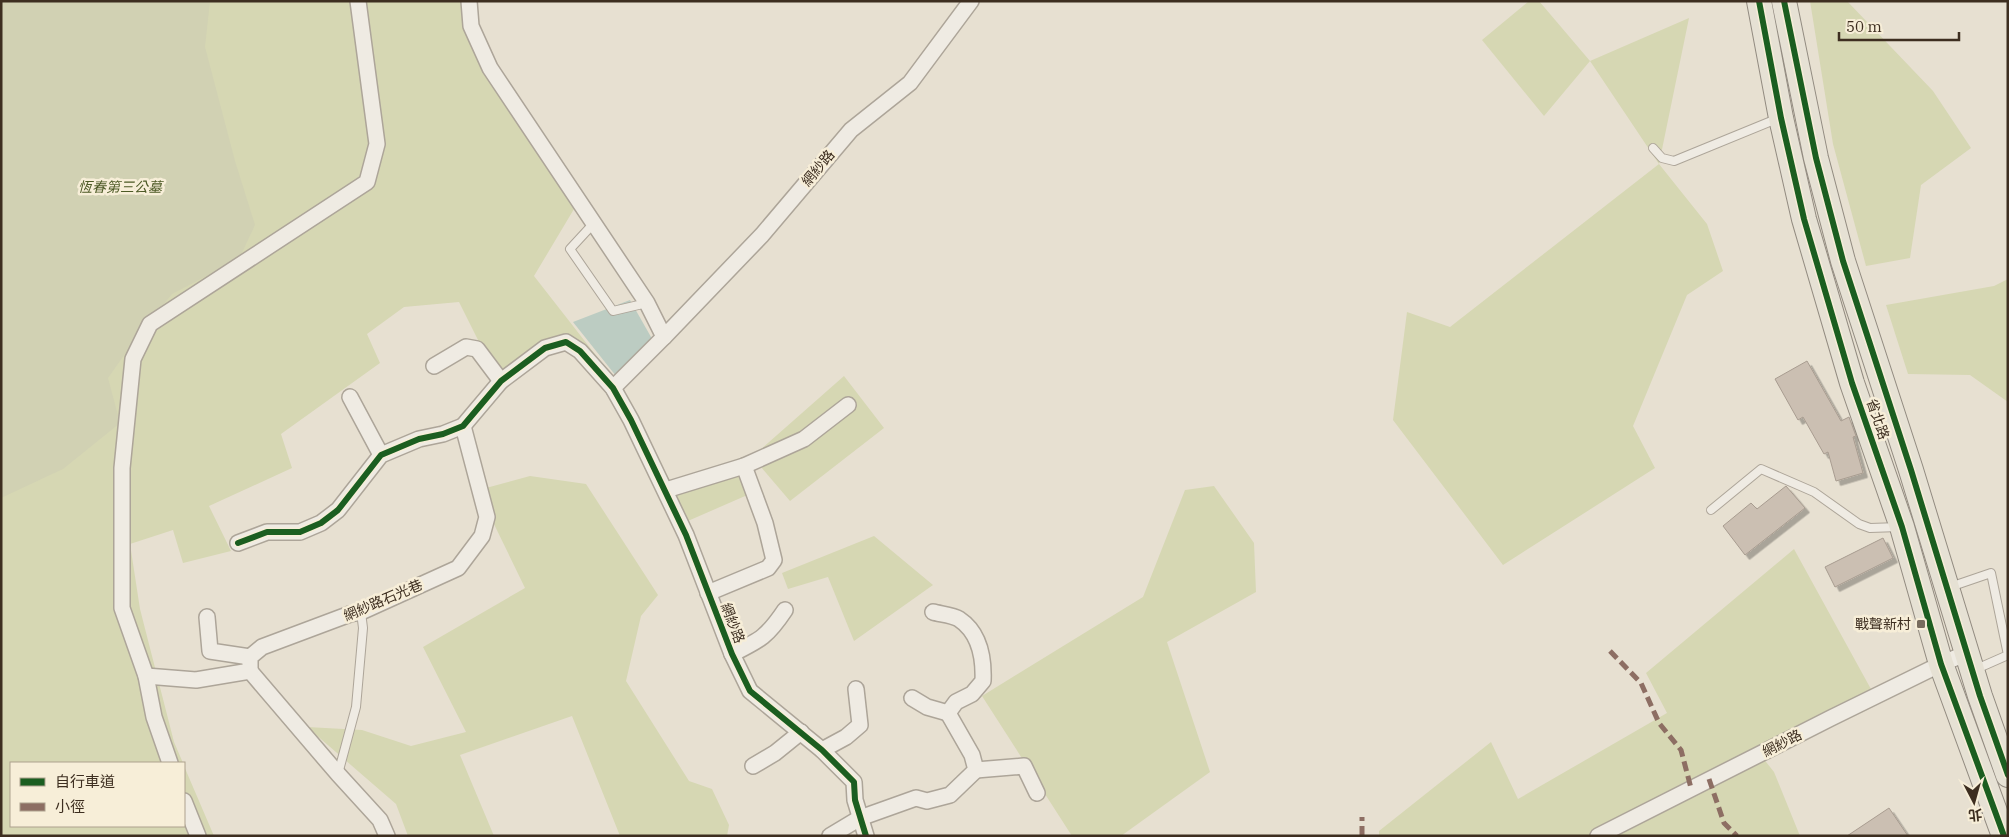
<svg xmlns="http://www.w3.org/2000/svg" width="2009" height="837" viewBox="0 0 2009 837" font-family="'IBM Plex Serif','Noto Sans TC',serif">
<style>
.green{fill:#d6d7b3}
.cemetery{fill:#d1d1b3}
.water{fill:#bcccc2}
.building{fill:#cbbfb2;stroke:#a89c90;filter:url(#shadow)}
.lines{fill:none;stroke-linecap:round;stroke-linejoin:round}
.service-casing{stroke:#ada599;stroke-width:10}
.minor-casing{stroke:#ada599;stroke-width:18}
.primary-casing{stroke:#928b80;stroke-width:26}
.service{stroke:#efebe3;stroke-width:8}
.minor{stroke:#efebe3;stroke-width:15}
.primary{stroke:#e6e1d4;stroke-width:24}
.quiet{stroke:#8d6e63;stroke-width:5;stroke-dasharray:10 5;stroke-linecap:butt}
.cycleway-casing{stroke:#f7eed8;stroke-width:9}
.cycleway{stroke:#1b5e20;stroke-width:6}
.poi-dot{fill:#786c5e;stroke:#f7eed8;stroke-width:2}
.labels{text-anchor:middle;stroke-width:5;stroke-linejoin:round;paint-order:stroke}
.street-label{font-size:14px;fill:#3d2e20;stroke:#f7eed8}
.park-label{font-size:14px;font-style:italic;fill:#4d5a26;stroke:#f7eed8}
.poi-label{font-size:14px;fill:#3d2e20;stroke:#f7eed8;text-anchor:end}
</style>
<defs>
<filter id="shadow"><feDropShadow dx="4.5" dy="4.5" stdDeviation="0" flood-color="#0004"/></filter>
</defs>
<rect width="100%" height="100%" fill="#e7e0d1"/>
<!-- green -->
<g class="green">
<path d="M1,1H474L473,28L489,71L574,209L534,276L623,390L593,376L566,349C542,355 521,372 502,388L459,302L404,307L367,334L380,363L281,434L292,468L209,506L231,551L183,563L173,530L130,544L140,609L174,742L183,763H11V826H184V766L214,836H1Z"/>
<path d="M1529,1H1539L1590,61L1689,18L1659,164L1707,224L1723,271L1687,295L1633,426L1655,468L1503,565L1393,420L1407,312L1450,327L1659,164L1590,61L1544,116L1482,40Z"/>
<path d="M1810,1H1847L1933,91L1971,148L1921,185L1910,258L1866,266L1833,144Z"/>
<path d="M2008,279V402L1970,375L1908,374L1886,305L1994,286Z"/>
<path d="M844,376L884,428L790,501L761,467L739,478L752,493L681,524L671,494L752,457Z"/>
<path d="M530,476L586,484L658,595L641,616L626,681L689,781L712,789L729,825L727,836H620L572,716L460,755L494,836H408L396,804L307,727L362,730L411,746L466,732L423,647L525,588L491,518L486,488Z"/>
<path d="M1214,486L1254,543L1256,592L1167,642L1210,772L1121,836H1072L982,696L1143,597L1185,490Z"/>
<path d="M874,536L933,585L854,641L828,577L788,589L782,573Z"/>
<path d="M1794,549L1872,691L1759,753L1774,772L1800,836H1379V831L1491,742L1518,799L1667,713L1646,673Z"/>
</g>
<!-- cemetery -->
<path class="cemetery" d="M1,1H210L205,47L235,161L255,225L239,259L172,294L141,331L108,378L120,423L63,469L1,498Z"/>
<!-- water -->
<path class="water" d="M630,300L655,344L616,376L573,322Z"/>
<!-- building -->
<g class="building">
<path d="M1807,361L1841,421L1849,417L1856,436L1853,437L1863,473L1836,481L1828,452L1824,454L1803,417L1798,420L1775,379Z"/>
<path d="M1786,486L1805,508L1745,555L1723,526L1751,503L1757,509Z"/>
<path d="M1883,538L1893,558L1835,587L1825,567Z"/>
<path d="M1889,808L1908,836H1847Z"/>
</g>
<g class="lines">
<!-- service casing -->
<g class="service-casing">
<g id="service">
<path d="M1653,148L1662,158L1674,161L1779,118"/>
<path d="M594,223L570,249L613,311L647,303"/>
<path d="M1711,510L1761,469L1814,492L1859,524L1870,528L1899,527"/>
<path d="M1950,587L1991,573L2008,655L1974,670"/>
<path d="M338,774L356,707L363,628L361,612"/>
</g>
</g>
<!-- minor casing -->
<g class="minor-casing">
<g id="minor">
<path d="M469,1L471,26L490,68L647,303L664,337L613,388"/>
<path d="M664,337L762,235L851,130L910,83L971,1"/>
<path d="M434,366L466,347L477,349L501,381"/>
<path d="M350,397L381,455"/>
<path d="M666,490L744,466L804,439L848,405"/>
<path d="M238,543L267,532H300L321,523L338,510L381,455L419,439L443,434L463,426L501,381L545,348L566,342L580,351L613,388L631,420L686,535L732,654L750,691L822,750L854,782L855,800L866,836"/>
<path d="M708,593L768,568L774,560L765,523L744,466"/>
<path d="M207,617L210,651L250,657"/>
<path d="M732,654C760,640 767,637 785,610"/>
<path d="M250,671L338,774L380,820L387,836"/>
<path d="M146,676L196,680L250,671V657L262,647L350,614L361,612L458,568L482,536L487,517L463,426"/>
<path d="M912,698L927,707L948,713"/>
<path d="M822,750L846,737L860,725L856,689"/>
<path d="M170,763L154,717L146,676L122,608V468L133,359L150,324L367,182L377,144L358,1"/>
<path d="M753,766L775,753L801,732"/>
<path d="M976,770L1024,766L1037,793"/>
<path d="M184,801L198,836"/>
<path d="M830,836L860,818L916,798L927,801L950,795L976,770L972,755L948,713L956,702L972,694L983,681C984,657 980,633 959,619C953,615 940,614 933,612"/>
<path d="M1598,836L1831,718L1941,664L1967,653"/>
</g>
</g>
<!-- primary casing -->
<g class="primary-casing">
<g id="primary">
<path d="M1759,1L1781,118L1804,219L1852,383L1902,527L1941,664L2004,836"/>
<path d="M1784,1L1816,158L1843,261L1911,470L1980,696L2008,775"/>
</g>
</g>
<!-- service -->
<use href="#service" class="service"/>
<!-- minor -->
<use href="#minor" class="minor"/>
<!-- primary -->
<use href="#primary" class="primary"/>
<!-- quiet -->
<g class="quiet">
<path d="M1610,651L1641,683L1659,723L1681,750L1691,788"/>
<path d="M1709,779L1724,823L1737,836"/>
<path d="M1362,836V817"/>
</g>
<!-- cycleway casing -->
<g class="cycleway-casing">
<g id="cycleway">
<path d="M1759,1L1781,118L1804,219L1852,383L1902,527L1941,664L2004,836"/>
<path d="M1784,1L1816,158L1843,261L1911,470L1980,696L2008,775"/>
<path d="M238,543L267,532H300L321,523L338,510L381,455L419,439L443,434L463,426L501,381L545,348L566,342L580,351L613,388L631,420L686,535L732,654L750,691L822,750L854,782L855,800L866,836"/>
</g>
</g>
<!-- cycleway -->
<use href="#cycleway" class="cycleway"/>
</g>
<!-- markers -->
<rect class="poi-dot" x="1916" y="619" width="10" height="10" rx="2.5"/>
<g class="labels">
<!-- street labels -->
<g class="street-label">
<text transform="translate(818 168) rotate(-50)" y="5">網紗路</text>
<text transform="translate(1878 419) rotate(71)" y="5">省北路</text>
<text transform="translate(383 600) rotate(-23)" y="5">網紗路石光巷</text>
<text transform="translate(733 623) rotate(69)" y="5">網紗路</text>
<text transform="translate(1782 743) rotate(-27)" y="5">網紗路</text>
</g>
<!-- park labels -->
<g class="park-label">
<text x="120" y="192">恆春第三公墓</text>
</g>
<!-- poi labels -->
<g class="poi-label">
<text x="1911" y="629">戰聲新村</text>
</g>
</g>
<!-- border -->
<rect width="2009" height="837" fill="none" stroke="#3d2e20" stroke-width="5"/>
<!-- legend -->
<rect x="10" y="762" width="175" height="65" fill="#f7eed8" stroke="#ada18e"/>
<rect x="20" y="778" width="25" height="8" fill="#1b5e20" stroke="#ada18e"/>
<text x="55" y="787" font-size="15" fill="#3d2e20">自行車道</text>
<rect x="20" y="803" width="25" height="8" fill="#8d6e63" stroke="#ada18e"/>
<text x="55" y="812" font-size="15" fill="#3d2e20">小徑</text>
<!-- north arrow -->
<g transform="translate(1974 802) rotate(174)" stroke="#f7eed8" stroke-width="4" paint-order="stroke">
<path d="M0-4L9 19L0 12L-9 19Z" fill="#3d2e20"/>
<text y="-8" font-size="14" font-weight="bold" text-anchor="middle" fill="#3d2e20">北</text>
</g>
<!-- scale -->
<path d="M1839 32v8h120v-8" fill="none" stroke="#3d2e20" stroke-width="2.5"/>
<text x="1846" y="32" font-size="15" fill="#3d2e20" stroke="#f7eed8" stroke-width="4" paint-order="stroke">50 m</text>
</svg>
